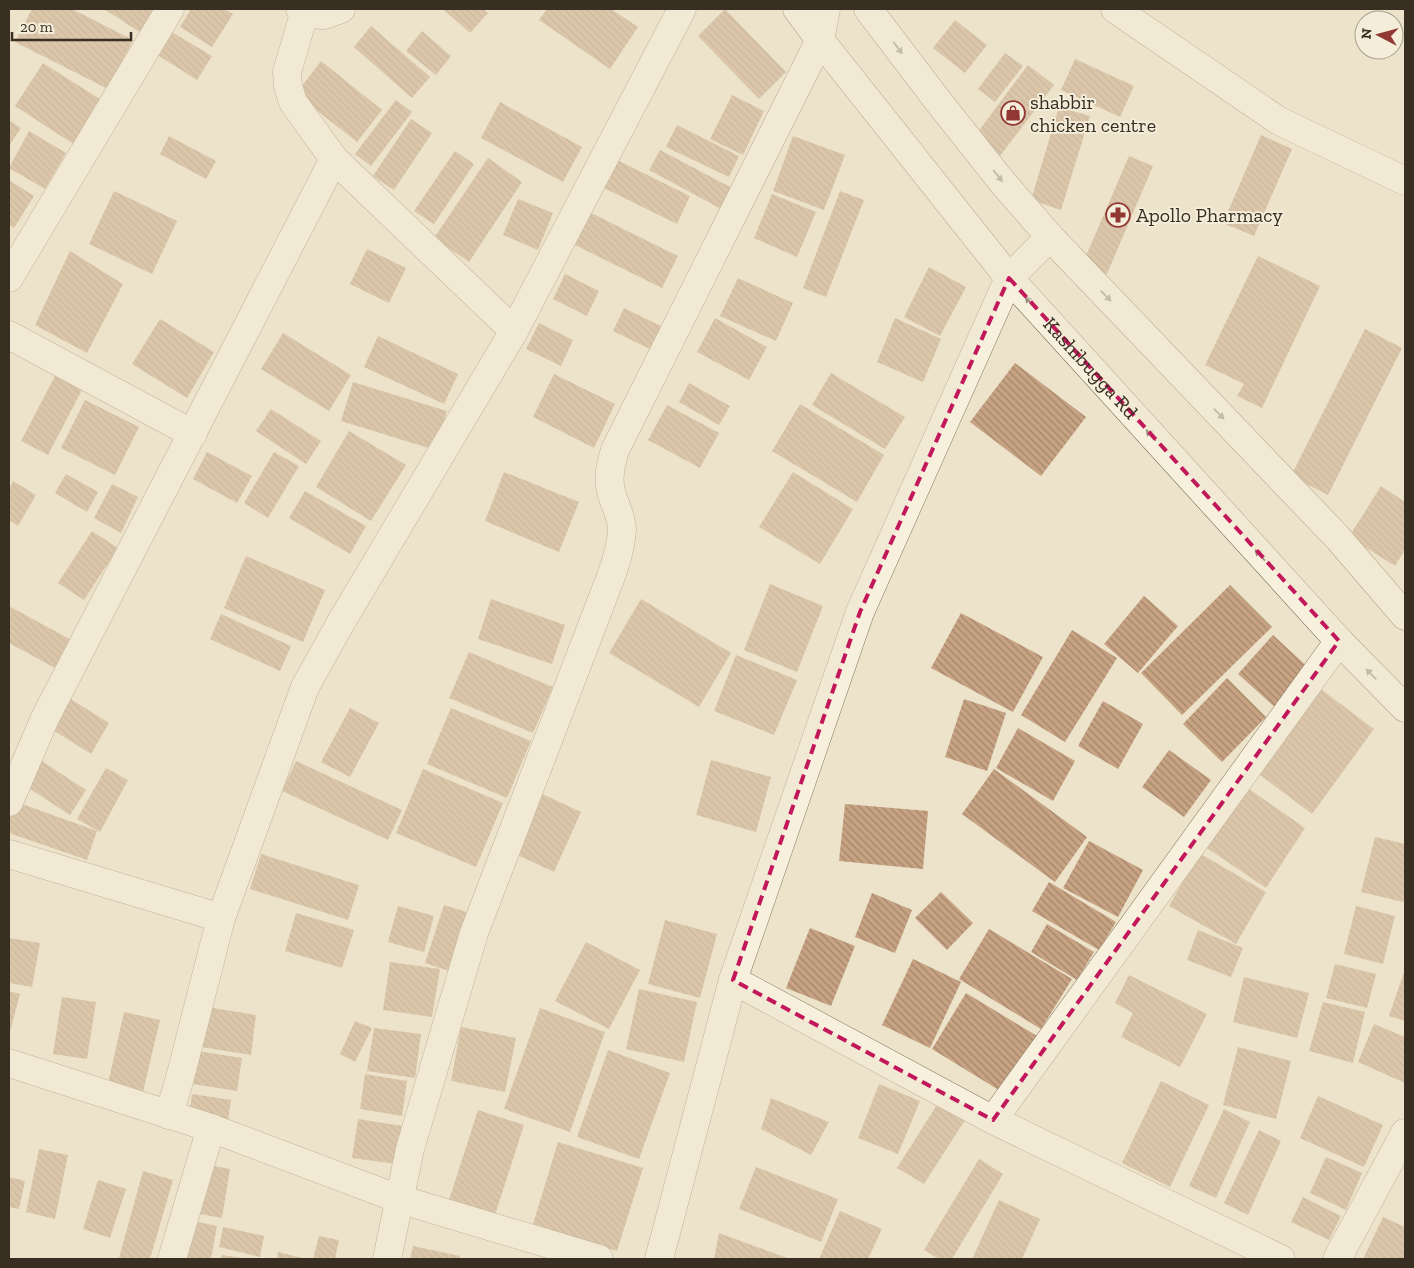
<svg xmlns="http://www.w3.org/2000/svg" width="1414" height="1268" viewBox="0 0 1414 1268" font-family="'Zilla Slab',serif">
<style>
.building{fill:url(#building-back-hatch)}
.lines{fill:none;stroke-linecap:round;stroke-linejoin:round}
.street-casing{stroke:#877760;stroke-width:29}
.secondary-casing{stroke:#695843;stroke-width:29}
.street{stroke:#f7f0dd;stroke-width:28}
.secondary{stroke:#f7f0dd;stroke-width:28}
.oneway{fill:#988f80}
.marked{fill:none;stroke:#c2185b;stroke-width:4;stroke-dasharray:10 6;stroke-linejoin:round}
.labels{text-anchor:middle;stroke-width:4;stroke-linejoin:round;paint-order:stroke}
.poi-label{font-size:20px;fill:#392e22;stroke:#f4edd9;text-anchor:start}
.street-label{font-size:20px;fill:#392e22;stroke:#f4edd9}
</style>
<defs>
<pattern id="building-back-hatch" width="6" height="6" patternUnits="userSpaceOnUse" patternTransform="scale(1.25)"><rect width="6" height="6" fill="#c7a383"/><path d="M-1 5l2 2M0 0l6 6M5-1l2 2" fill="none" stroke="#a3856b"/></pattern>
</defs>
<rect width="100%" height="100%" fill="#ece3ca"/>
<!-- building -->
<g class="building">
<path d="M32,9H72L133,40L108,89L15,42Z"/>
<path d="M104,9H159L143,34Z"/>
<path d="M191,9H224L233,14L212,47L180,27Z"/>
<path d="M443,9H483L488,13L470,33Z"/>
<path d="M547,9H611L638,27L610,69L539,20Z"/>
<path d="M725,9L786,72L759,99L698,36Z"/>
<path d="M955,20L987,45L965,73L933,48Z"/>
<path d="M371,26L430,77L412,98L354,47Z"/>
<path d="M170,31L212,56L197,80L156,54Z"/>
<path d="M422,31L451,56L436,75L406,51Z"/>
<path d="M1005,53L1023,66L995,102L978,89Z"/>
<path d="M1075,59L1134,86L1120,117L1061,90Z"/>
<path d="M321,61L382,110L357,142L296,94Z"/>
<path d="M43,63L103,101L75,145L15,106Z"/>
<path d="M1028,65L1054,85L997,160L971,141Z"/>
<path d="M732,95L764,111L743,155L710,139Z"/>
<path d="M396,100L412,112L371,166L355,154Z"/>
<path d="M500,102L582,147L563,182L481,138Z"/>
<path d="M1059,107L1090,116L1061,210L1031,200Z"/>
<path d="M411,119L432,133L394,190L373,176Z"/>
<path d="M9,120L21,128L9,146Z"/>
<path d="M677,125L739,156L729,177L666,147Z"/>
<path d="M29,131L66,153L45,189L9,168Z"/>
<path d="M1261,135L1292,149L1254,236L1223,223Z"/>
<path d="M169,136L216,161L206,179L160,154Z"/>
<path d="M793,136L845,155L824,210L773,191Z"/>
<path d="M660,150L734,189L723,210L649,170Z"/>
<path d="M455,151L474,164L434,224L414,211Z"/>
<path d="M1129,156L1153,166L1107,274L1083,263Z"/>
<path d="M488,158L522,182L469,262L434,238Z"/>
<path d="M617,160L690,196L677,224L604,188Z"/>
<path d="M9,180L34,196L14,228L9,225Z"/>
<path d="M114,191L177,221L152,274L89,244Z"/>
<path d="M840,191L864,200L826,297L803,288Z"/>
<path d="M772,194L816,212L797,257L754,238Z"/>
<path d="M518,199L553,213L538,250L503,235Z"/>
<path d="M591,213L678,256L662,288L575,245Z"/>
<path d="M367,249L406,268L389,303L350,284Z"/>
<path d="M70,251L123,284L87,353L35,325Z"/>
<path d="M1258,256L1320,286L1262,408L1237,396L1244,384L1205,365Z"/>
<path d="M929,267L966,287L940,336L904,317Z"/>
<path d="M565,274L599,291L587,316L553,299Z"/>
<path d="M738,278L793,303L776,341L720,316Z"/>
<path d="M624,308L665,328L654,351L613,331Z"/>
<path d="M715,318L767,347L749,380L697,352Z"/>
<path d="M895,318L941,339L923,382L877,362Z"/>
<path d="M160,319L214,352L187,398L132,364Z"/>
<path d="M539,323L573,340L561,366L526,349Z"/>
<path d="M1365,329L1402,348L1328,495L1291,476Z"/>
<path d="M283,333L351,375L329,411L261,369Z"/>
<path d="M378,336L458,374L444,404L364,367Z"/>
<path d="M1015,363L1086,417L1041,476L970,422Z"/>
<path d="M831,373L905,417L885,449L812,405Z"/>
<path d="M56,374L83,388L48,455L21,441Z"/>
<path d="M554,374L615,404L594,448L533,417Z"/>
<path d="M353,382L447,411L435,450L341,421Z"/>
<path d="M689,383L730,406L719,425L679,402Z"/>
<path d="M85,400L139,427L115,475L61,448Z"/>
<path d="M800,404L884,455L857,502L772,451Z"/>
<path d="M667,405L719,433L700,468L648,440Z"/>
<path d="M271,409L321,441L306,464L256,431Z"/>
<path d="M349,431L406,465L371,521L316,487Z"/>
<path d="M207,452L252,476L237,503L193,479Z"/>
<path d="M274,452L299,466L268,518L244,503Z"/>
<path d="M504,472L579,502L559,552L485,521Z"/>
<path d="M793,472L853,509L820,564L759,527Z"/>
<path d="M66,474L98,492L87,512L55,493Z"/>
<path d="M13,481L36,495L18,526L9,520V489Z"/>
<path d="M112,484L138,497L121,533L94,518Z"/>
<path d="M1381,486L1405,502V550L1395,566L1349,537Z"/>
<path d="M305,491L366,526L350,554L289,518Z"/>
<path d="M92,531L118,548L84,600L58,583Z"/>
<path d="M246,556L325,590L303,642L224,608Z"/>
<path d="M770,584L823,606L797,672L744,650Z"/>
<path d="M1230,585L1272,627L1182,715L1141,673Z"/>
<path d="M1144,596L1178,626L1138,673L1104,644Z"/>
<path d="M491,599L565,625L552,664L478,639Z"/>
<path d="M641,599L731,653L699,707L609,653Z"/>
<path d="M9,606L73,641L57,669L9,643Z"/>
<path d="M961,613L1043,657L1013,712L931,668Z"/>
<path d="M221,614L291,646L280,671L210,639Z"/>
<path d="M1072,630L1117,658L1065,742L1021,715Z"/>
<path d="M1273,635L1311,670L1276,708L1238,674Z"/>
<path d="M469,652L553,687L533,733L449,698Z"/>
<path d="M736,655L797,680L774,735L714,711Z"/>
<path d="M1227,678L1266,717L1222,762L1183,724Z"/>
<path d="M1318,687L1374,729L1312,814L1256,772Z"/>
<path d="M69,698L109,723L91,754L50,728Z"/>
<path d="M964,699L1006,713L987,771L945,757Z"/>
<path d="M1103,701L1143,724L1118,769L1078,746Z"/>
<path d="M350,708L379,723L350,777L321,762Z"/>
<path d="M451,708L531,741L507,798L427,764Z"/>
<path d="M1018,728L1075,761L1053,801L996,768Z"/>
<path d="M1169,750L1211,780L1184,817L1142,787Z"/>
<path d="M40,760L86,790L70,815L24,785Z"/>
<path d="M711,760L771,777L756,832L696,815Z"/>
<path d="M296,761L402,810L388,840L282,791Z"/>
<path d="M106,768L128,780L100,832L77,819Z"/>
<path d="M423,769L503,803L476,867L396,833Z"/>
<path d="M994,769L1087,837L1055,882L962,814Z"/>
<path d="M1242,784L1305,828L1266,888L1201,844Z"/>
<path d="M538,792L581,812L554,872L511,852Z"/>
<path d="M11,800L97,831L87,860L9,833V807Z"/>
<path d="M845,804L928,811L923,869L839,861Z"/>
<path d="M1375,837L1405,844V894L1403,902L1361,892Z"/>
<path d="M1089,841L1143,870L1118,917L1063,888Z"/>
<path d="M1199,853L1266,892L1236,944L1169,906Z"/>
<path d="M261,854L359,885L348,920L250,889Z"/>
<path d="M1049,882L1116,922L1099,950L1032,911Z"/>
<path d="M941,892L973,923L947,950L915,918Z"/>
<path d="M872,893L912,910L895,953L855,937Z"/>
<path d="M444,905L470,913L452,972L425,963Z"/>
<path d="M398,906L434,916L424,952L388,942Z"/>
<path d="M1356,906L1395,916L1383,964L1344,954Z"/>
<path d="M296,913L354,930L342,968L285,951Z"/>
<path d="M665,920L717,934L700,998L648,984Z"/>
<path d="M1047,924L1094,952L1077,980L1031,952Z"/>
<path d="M810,928L855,946L831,1006L786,988Z"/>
<path d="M989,929L1072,979L1041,1029L959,979Z"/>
<path d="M1198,930L1243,948L1231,977L1187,960Z"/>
<path d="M9,938L40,943L32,987L9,983Z"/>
<path d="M586,942L640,970L609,1029L555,1001Z"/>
<path d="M913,959L961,982L930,1048L882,1025Z"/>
<path d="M390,962L440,969L432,1017L383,1010Z"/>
<path d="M1335,964L1376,974L1367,1008L1326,998Z"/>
<path d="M1405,969V1021L1389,1016Z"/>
<path d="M1129,975L1207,1014L1180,1067L1121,1037L1133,1013L1115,1003Z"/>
<path d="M1244,977L1309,993L1297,1038L1233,1022Z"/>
<path d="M639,989L697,1002L684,1062L626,1049Z"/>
<path d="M9,991L20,994L9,1036Z"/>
<path d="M966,993L1037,1036L1002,1092L932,1049Z"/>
<path d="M62,997L96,1002L87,1059L53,1054Z"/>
<path d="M1323,1002L1365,1012L1353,1063L1309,1051Z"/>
<path d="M207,1007L256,1015L251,1055L201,1047Z"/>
<path d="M540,1008L605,1032L570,1132L504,1109Z"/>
<path d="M124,1012L160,1020L142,1096L107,1088Z"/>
<path d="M355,1021L372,1028L355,1062L340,1054Z"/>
<path d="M1374,1024L1405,1037V1083L1358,1062Z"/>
<path d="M461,1027L516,1038L505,1092L451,1081Z"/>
<path d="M374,1028L421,1034L415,1078L367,1071Z"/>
<path d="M1238,1047L1291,1061L1276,1119L1223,1105Z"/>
<path d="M191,1050L242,1058L237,1091L186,1083Z"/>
<path d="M608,1050L670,1073L639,1159L577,1137Z"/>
<path d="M365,1074L407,1081L402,1116L360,1109Z"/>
<path d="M1161,1081L1209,1105L1170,1187L1122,1163Z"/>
<path d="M879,1084L920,1101L898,1154L858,1138Z"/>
<path d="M192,1094L231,1100L228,1122L189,1115Z"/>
<path d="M1318,1096L1383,1125L1364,1167L1300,1138Z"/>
<path d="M771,1098L829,1122L811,1155L761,1129Z"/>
<path d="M940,1100L967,1117L924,1184L897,1168Z"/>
<path d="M1224,1109L1250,1122L1216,1198L1189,1186Z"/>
<path d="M478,1110L524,1125L495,1215L449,1200Z"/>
<path d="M358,1119L402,1126L396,1164L352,1158Z"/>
<path d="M1259,1130L1281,1141L1248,1215L1224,1203Z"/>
<path d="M558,1142L643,1168L617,1251L533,1224Z"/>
<path d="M39,1149L68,1155L55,1219L26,1212Z"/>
<path d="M1326,1157L1362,1173L1346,1210L1310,1193Z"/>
<path d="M979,1159L1003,1174L952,1259H939L924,1250Z"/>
<path d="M209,1165L230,1169L222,1218L200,1214Z"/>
<path d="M756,1167L838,1199L821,1242L739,1209Z"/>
<path d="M143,1171L173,1180L150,1259H124L119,1258Z"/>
<path d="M9,1177L25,1181L19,1209L9,1207Z"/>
<path d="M98,1180L126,1189L110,1238L83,1229Z"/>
<path d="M1303,1197L1341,1216L1329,1240L1291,1222Z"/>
<path d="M999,1200L1040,1219L1022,1259H972Z"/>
<path d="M840,1211L882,1229L868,1259H819Z"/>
<path d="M1383,1217L1405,1227V1259H1363Z"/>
<path d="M194,1221L217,1226L211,1259H186Z"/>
<path d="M223,1227L264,1236L260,1257L219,1247Z"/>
<path d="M719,1233L790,1259H714Z"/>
<path d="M319,1236L339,1240L335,1259H313Z"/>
<path d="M413,1246L460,1256V1259H410Z"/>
<path d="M278,1252L307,1259H277Z"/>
<path d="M222,1255L243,1258V1259H221Z"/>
</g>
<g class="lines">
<!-- street casing -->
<g class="street-casing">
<g id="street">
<path d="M300,9L304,14L287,72L288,86L293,102L334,159L514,331"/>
<path d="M1115,9L1279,121L1405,181"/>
<path d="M304,14L324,15L341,9"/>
<path d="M9,278L170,9"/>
<path d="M9,335L193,434"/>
<path d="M9,802L45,718L334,159"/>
<path d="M9,854L221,918"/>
<path d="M733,980L993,1120L1281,1259"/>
<path d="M9,1063L211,1128L399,1199L599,1259"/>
<path d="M169,1115L181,1074L221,918L305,687L340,624L514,331L682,9"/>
<path d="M993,1120L1339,641"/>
<path d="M172,1259L211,1128"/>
<path d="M387,1259L410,1149L474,933L610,579C616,563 621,547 622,530C622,514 611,500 610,485C608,473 612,461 615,450L820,40L826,9"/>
<path d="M659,1259L733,980L860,612L1009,278L1050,237"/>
<path d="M1337,1259L1405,1133"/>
</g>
</g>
<!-- secondary casing -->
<g class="secondary-casing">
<g id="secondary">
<path id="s1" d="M797,9L820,40L1009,278L1339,641L1405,708"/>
<path d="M868,9L938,101L1003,183L1050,237L1338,538L1405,616"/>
</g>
</g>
<!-- street -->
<use href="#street" class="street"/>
<!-- secondary -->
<use href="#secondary" class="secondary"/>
</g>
<!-- one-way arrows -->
<defs><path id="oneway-solid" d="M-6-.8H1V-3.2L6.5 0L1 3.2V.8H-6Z" transform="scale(1.25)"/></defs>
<g class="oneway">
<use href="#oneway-solid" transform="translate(898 48) rotate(53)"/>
<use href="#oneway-solid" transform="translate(998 176) rotate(51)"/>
<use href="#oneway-solid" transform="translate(1106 296) rotate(46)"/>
<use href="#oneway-solid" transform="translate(1030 302) rotate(-132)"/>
<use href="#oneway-solid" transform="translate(1219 414) rotate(46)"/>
<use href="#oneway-solid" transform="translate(1151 435) rotate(-132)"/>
<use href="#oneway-solid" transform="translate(1260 555) rotate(-132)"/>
<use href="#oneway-solid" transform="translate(1371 674) rotate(-134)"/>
</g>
<!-- marked area -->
<path d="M0 0H1414V1268H0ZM1009,278L1339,641L993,1120L733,980L860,612Z" fill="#ece3ca" fill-opacity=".55" fill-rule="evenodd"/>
<path class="marked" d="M1009,278L1339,641L993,1120L733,980L860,612Z"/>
<!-- icons -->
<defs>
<g id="shop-ring" transform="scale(1.25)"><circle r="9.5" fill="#f4edd9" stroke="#913834" stroke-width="1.5"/><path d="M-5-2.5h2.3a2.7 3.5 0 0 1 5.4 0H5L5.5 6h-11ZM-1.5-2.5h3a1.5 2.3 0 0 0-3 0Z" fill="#913834"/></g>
<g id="pharmacy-ring" transform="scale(1.25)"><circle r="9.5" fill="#f4edd9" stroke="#913834" stroke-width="1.5"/><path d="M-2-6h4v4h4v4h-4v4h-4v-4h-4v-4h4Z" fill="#913834"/></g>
</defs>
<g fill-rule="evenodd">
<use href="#shop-ring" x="1013" y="113"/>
<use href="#pharmacy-ring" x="1118" y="215"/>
</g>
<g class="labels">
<!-- poi labels -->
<g class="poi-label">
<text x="1030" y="109">shabbir<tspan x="1030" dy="23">chicken centre</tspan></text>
<text x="1136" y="222">Apollo Pharmacy</text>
</g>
<!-- street labels -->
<g class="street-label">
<text dy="7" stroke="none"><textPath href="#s1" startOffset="464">Kashibugga Rd</textPath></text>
</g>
</g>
<!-- border -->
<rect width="1414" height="1268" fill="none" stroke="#392e22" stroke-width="20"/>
<!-- north arrow -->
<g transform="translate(1379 35) rotate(276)"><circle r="24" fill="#f4edd9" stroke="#a9a190"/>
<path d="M0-4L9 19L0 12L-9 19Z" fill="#913834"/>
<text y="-8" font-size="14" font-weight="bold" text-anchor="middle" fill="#392e22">N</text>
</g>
<!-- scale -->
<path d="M12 32v8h119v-8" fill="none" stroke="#392e22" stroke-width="2.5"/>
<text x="20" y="32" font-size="15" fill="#392e22" stroke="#f4edd9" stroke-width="4" paint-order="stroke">20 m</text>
</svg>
